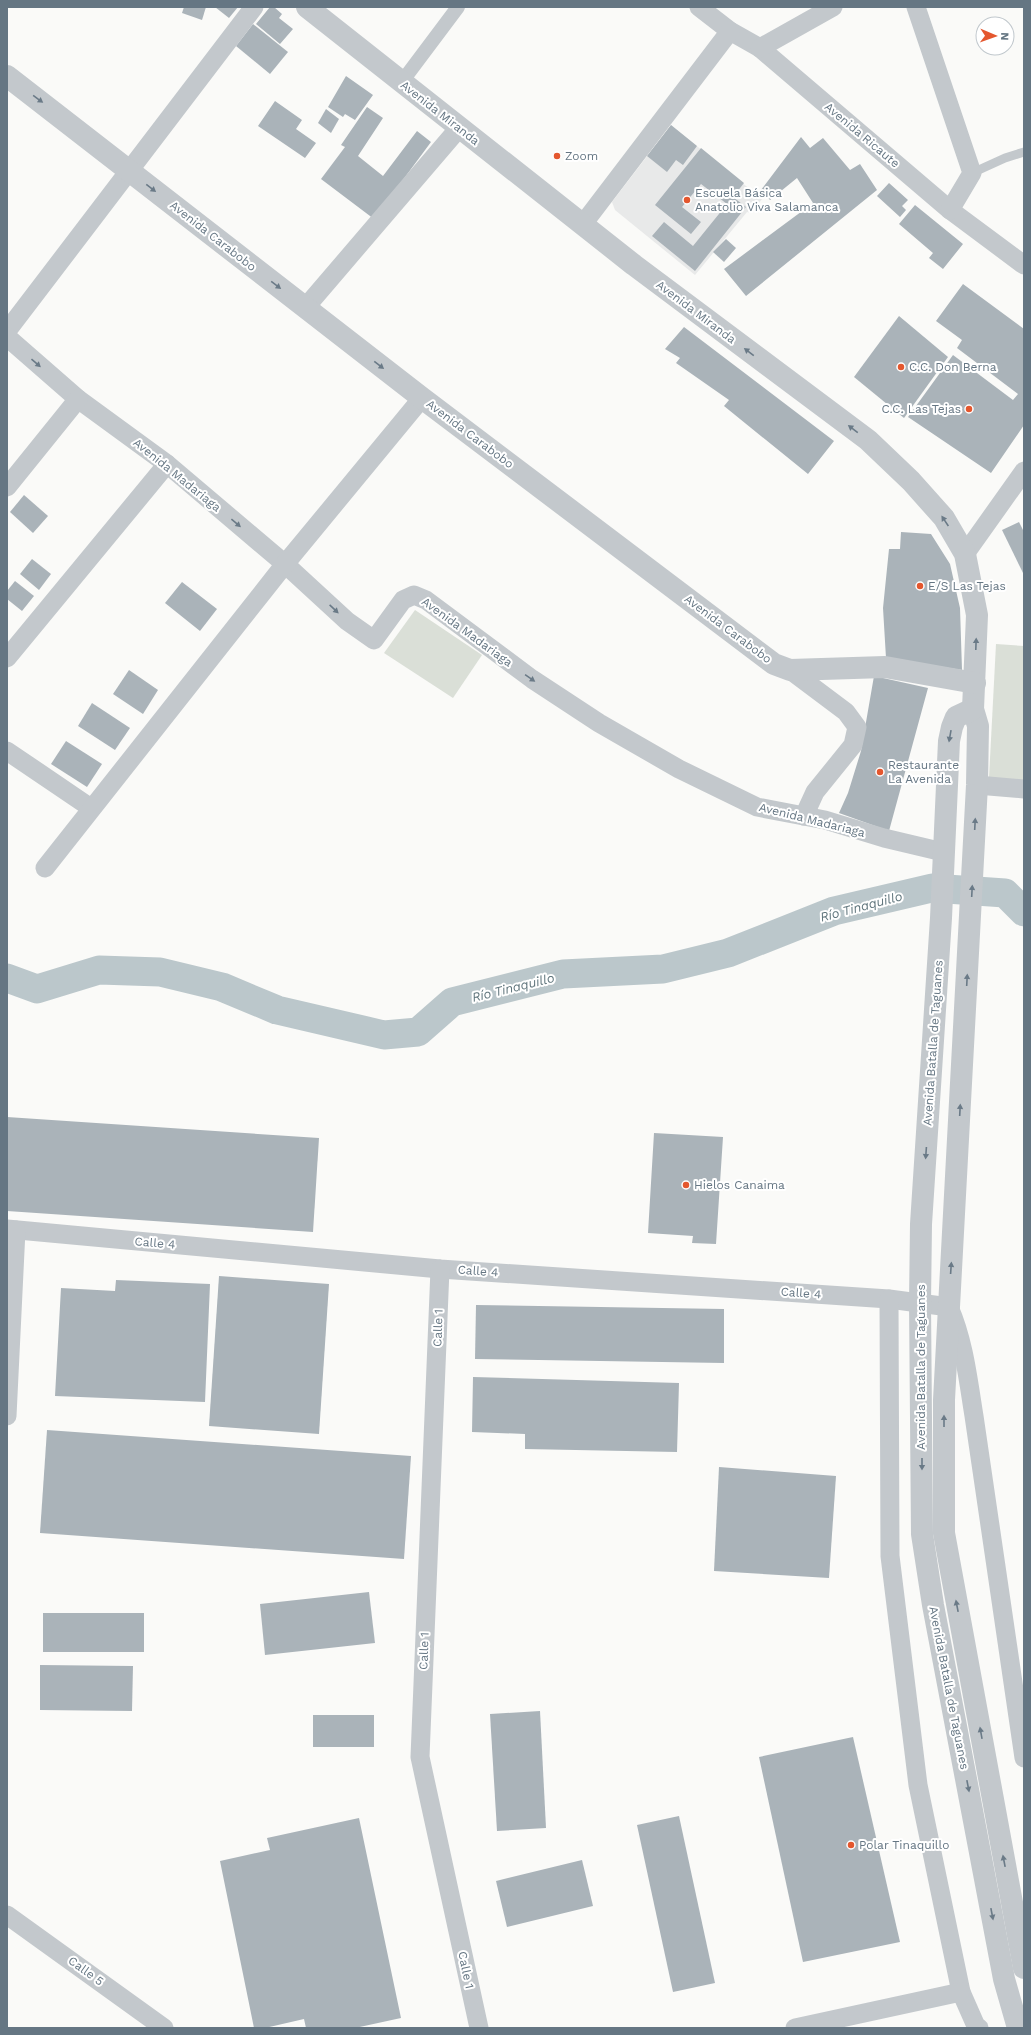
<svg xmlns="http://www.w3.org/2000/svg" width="1031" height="2035" viewBox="0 0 1031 2035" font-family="'Work Sans',sans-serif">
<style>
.built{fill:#e8e9e9}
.green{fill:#dadfd7}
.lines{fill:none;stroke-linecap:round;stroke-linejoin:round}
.river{stroke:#bbc7cb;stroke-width:29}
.building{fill:#aab3b9}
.service{stroke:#c3c8cc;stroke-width:9}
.pedestrian{stroke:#c3c8cc;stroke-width:14}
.minor{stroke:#c3c8cc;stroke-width:19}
.tertiary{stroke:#c3c8cc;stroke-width:22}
.oneway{fill:#6a7a87}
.poi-dot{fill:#e4572e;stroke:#fff;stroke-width:1.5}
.labels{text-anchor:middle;stroke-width:4;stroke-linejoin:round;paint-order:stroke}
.street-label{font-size:12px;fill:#657683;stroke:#fff}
.poi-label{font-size:12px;fill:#657683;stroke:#fff;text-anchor:start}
.water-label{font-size:13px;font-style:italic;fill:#60757c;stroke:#fff}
</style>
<rect width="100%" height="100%" fill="#fafaf8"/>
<!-- built -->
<path class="built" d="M671,125L762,199L751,213L747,212L695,275L615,210L612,202Z"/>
<!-- green -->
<g class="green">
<path d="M415,610L482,655L453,698L384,653Z"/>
<path d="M996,644L1024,646V781L989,778Z"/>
</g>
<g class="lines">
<!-- river -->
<path class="river" d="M7,978L37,989L99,970L160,972L222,987L277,1010L384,1035L418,1032L452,1002L563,974L663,969L728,953L834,911L932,888L1005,893L1024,912"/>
</g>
<!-- building -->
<g class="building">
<path d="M184,7H206L202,20L182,13Z"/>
<path d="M215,7H238L229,18Z"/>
<path d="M270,7H274L282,14L279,18L293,29L280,44L256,24Z"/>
<path d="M253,24L288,52L270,74L236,46Z"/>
<path d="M346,76L373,95L355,120L345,114L343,117L328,107Z"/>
<path d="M275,101L302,120L296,129L316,143L305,158L258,126Z"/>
<path d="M367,107L383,118L358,156L383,176L417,131L431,142L374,219L321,179L345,147L341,145Z"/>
<path d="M326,109L339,119L331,133L318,123Z"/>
<path d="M671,125L697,146L683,165L676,160L667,172L647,156Z"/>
<path d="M801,137L810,148L823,138L850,170L860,164L877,190L746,296L724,269L813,203L797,178L770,200L761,190Z"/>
<path d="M701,148L744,183L733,197L746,207L695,271L652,236L664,222L693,246L727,204L701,184L682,207L701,222L691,234L655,205Z"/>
<path d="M889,183L908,200L902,206L906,210L900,217L877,196Z"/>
<path d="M915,205L963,244L943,269L929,258L933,253L899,224Z"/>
<path d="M726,239L736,248L724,262L713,252Z"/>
<path d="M963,284L1024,329V425L991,473L908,417L953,355L1013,400L1018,394L957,348L962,340L936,321Z"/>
<path d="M899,316L948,357L904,418L854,377Z"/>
<path d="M684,327L834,441L808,474L724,406L729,400L676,363L680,358L665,349Z"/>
<path d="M24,495L48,516L33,533L10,512Z"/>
<path d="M1019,522L1024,532V575L1002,530Z"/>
<path d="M901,532L931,534L950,564L960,608L962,670L886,658L883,608L889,549H900Z"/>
<path d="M32,559L51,574L39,590L20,574Z"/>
<path d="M15,581L34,596L22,611L7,599V591Z"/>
<path d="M182,582L217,609L200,631L165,603Z"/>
<path d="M129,670L158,690L143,714L113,694Z"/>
<path d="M874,676L928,688L889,831L839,813L848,793L861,751Z"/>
<path d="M92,703L130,728L115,750L78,726Z"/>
<path d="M66,741L102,764L87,787L51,764Z"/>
<path d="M7,1117L319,1138L313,1232L7,1211Z"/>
<path d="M654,1133L723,1137L716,1244L692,1243L693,1236L648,1233Z"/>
<path d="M219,1276L329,1284L319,1434L209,1426Z"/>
<path d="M116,1280L210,1284L205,1402L55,1396L61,1288L115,1291Z"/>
<path d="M476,1305L724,1309V1363L475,1359Z"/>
<path d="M473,1377L679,1383L677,1452L525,1449V1434L472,1432Z"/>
<path d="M47,1430L411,1456L404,1559L40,1533Z"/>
<path d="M719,1467L836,1476L829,1578L714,1571Z"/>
<path d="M369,1592L375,1643L265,1655L260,1604Z"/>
<rect x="43" y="1613" width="101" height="39"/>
<path d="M40,1665L133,1666L132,1711L40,1710Z"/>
<path d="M540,1711L546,1828L497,1831L490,1714Z"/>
<rect x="313" y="1715" width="61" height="32"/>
<path d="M853,1737L900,1942L803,1962L759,1757Z"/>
<path d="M679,1816L715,1983L673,1992L637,1825Z"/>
<path d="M359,1818L401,2018L355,2028H306L304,2019L265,2028H254L220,1861L270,1850L267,1838Z"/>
<path d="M582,1860L593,1906L507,1927L496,1881Z"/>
</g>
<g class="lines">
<!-- service -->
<path class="service" d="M972,173L1005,158L1024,152"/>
<!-- pedestrian -->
<path class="pedestrian" d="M401,83L458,7"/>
<!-- minor -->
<g class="minor">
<path d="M699,7L730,31L760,48L950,210L1024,265"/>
<path d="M916,7L972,173L950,210"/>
<path d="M760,48L833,7"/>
<path d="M583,224L730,31"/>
<path d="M305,308L459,128"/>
<path d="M7,331L254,7"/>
<path d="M7,337L78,399L167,464L285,564L347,621L374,640L403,600L414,595L426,600L532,679L599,723L679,769L757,807L825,820L884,838L943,852"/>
<path d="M7,487L78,399"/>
<path d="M965,554L1024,471"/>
<path d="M7,658L167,464"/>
<path d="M790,670L846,712L857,727L853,745L815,792L804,816"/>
<path d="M7,751L91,808"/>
<path d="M977,785L1024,789"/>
<path d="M45,868L285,564L422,398"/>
<path d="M7,1229L440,1269L889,1299L949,1307C964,1341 968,1379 974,1416L1024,1758"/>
<path d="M440,1269L420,1757L479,2028"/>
<path d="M889,1299L890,1556L918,1785L961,1992"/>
<path d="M7,1416L16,1230"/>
<path d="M7,1915L164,2028"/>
<path d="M795,2028L961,1992L976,2026L979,2028"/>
</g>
<!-- tertiary -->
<g class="tertiary">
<path d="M307,7L634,265L868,440L911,481L944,518L965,554L977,615L973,709L978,726L977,785L944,1400V1533L1024,1968"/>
<path d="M7,76L422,398L774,664L790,670L885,667L975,683"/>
<path d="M973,709L956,717L952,727L949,741L941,918L921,1224L920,1303L922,1534L933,1605L1004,1979L1018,2028"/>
</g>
</g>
<!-- one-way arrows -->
<defs><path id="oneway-solid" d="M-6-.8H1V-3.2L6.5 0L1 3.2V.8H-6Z"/></defs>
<g class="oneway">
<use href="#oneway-solid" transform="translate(38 99) rotate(36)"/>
<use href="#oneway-solid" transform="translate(151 188) rotate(38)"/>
<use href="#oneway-solid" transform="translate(276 285) rotate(37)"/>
<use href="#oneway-solid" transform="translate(749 352) rotate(-143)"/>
<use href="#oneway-solid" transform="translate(36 363) rotate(41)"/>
<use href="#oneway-solid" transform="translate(379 365) rotate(38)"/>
<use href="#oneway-solid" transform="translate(853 429) rotate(-143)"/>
<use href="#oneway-solid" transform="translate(945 521) rotate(-124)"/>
<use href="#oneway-solid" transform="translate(236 523) rotate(40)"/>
<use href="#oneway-solid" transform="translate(334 609) rotate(43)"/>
<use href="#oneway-solid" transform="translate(976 644) rotate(-88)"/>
<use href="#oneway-solid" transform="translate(530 678) rotate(35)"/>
<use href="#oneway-solid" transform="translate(950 736) rotate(100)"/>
<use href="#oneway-solid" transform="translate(975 824) rotate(-87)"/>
<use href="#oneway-solid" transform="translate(972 891) rotate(-87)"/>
<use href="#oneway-solid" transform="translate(967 980) rotate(-87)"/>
<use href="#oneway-solid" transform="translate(960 1110) rotate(-87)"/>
<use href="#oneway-solid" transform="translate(926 1153) rotate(94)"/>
<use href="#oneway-solid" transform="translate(951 1268) rotate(-86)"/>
<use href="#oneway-solid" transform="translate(944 1421) rotate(-90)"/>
<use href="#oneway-solid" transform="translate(922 1464) rotate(90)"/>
<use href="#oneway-solid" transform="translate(957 1606) rotate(-101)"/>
<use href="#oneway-solid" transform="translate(981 1733) rotate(-100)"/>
<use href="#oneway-solid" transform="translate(968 1786) rotate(79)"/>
<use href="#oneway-solid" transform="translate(1004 1861) rotate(-101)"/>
<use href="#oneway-solid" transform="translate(992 1914) rotate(79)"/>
</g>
<!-- markers -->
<g class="poi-dot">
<circle cx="557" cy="156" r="4"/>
<circle cx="687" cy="200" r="4"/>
<circle cx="901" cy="367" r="4"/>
<circle cx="969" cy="409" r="4"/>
<circle cx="920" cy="586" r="4"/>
<circle cx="880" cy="772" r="4"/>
<circle cx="686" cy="1185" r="4"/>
<circle cx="851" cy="1845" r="4"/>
</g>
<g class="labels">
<!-- street labels -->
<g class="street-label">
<text transform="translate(440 113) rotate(38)" y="4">Avenida Miranda</text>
<text transform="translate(862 135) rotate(40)" y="4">Avenida Ricaute</text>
<text transform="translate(213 236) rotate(38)" y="4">Avenida Carabobo</text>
<text transform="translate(696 312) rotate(37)" y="4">Avenida Miranda</text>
<text transform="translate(470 434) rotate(37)" y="4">Avenida Carabobo</text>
<text transform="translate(177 475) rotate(39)" y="4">Avenida Madariaga</text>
<text transform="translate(728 629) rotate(37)" y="4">Avenida Carabobo</text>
<text transform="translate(467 632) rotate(36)" y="4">Avenida Madariaga</text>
<text transform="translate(812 820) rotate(14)" y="4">Avenida Madariaga</text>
<text transform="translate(933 1043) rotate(-86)" y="4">Avenida Batalla de Taguanes</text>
<text transform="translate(155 1243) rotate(5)" y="4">Calle 4</text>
<text transform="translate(478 1271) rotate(4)" y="4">Calle 4</text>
<text transform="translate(801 1293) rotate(4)" y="4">Calle 4</text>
<text transform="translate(438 1328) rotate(-88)" y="4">Calle 1</text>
<text transform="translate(921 1367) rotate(-90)" y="4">Avenida Batalla de Taguanes</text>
<text transform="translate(424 1651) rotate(-88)" y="4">Calle 1</text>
<text transform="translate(949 1688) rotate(79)" y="4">Avenida Batalla de Taguanes</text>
<text transform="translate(466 1970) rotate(78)" y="4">Calle 1</text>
<text transform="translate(86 1971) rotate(36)" y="4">Calle 5</text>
</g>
<!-- poi labels -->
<g class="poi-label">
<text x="565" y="160">Zoom</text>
<text x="695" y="197">Escuela Básica<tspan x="695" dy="14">Anatolio Viva Salamanca</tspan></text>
<text x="909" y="371">C.C. Don Berna</text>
<text x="961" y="413" text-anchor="end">C.C. Las Tejas</text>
<text x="928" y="590">E/S Las Tejas</text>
<text x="888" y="769">Restaurante<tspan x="888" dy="14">La Avenida</tspan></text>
<text x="694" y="1189">Hielos Canaima</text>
<text x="859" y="1849">Polar Tinaquillo</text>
</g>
<!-- water labels -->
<g class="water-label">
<text transform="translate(861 906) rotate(-15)" y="5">Río Tinaquillo</text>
<text transform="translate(513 987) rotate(-14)" y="5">Río Tinaquillo</text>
</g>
</g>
<!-- border -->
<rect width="1031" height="2035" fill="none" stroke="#657683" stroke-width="16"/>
<!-- north arrow -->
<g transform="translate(995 36) rotate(92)"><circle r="19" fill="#ffffff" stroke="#c1c8cd"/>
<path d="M0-3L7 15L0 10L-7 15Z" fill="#e4572e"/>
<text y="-6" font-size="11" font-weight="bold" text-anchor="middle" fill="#657683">N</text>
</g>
</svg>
